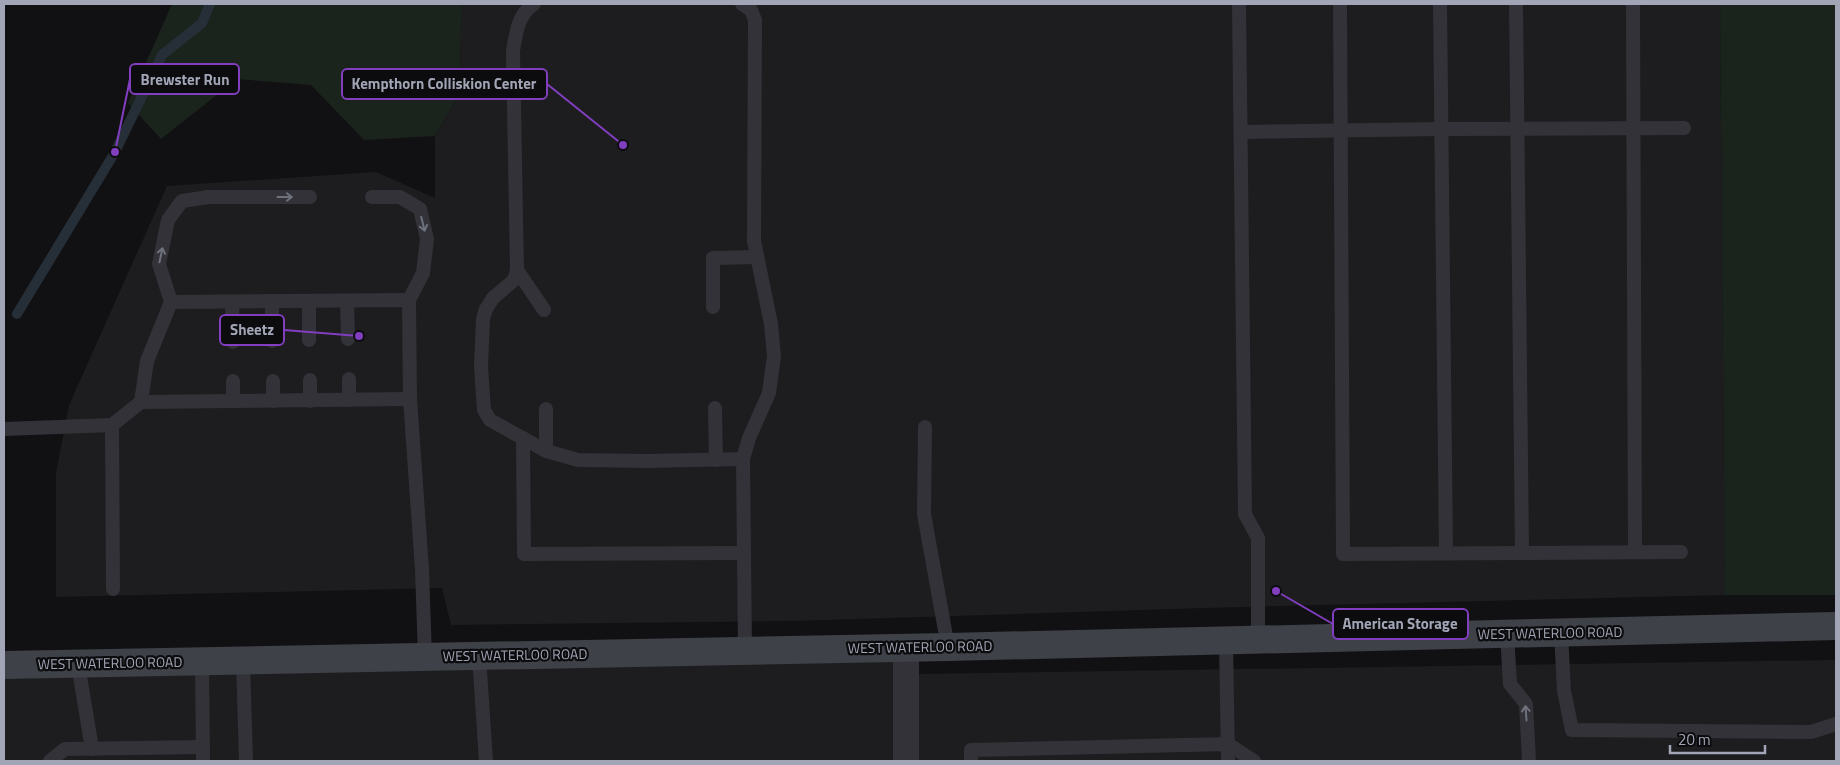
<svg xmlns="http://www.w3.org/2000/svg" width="1840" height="765" viewBox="0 0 1840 765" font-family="'Titillium Web',sans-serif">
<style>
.built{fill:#1d1d20}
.green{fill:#1b231d}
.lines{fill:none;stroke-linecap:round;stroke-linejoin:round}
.stream{stroke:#262e37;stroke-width:10}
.service{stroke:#323238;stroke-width:14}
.minor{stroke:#323238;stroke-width:26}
.secondary{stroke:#3f4148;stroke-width:28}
.oneway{stroke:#6f717d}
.labels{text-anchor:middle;stroke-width:4.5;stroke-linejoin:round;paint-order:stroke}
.street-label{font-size:14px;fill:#a1a5b5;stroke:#0c0c0e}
.leader{fill:none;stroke:#813ebe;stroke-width:2}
.callout-dot{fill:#813ebe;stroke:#0c0c0e;stroke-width:2}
.callout{fill:#0c0c0e;stroke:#813ebe;stroke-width:2}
.callout-label{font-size:15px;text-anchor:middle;font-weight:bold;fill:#a1a5b5}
</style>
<rect width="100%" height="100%" fill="#111113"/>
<!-- built -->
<g class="built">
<path d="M462,4H1720L1725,595L1204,608L793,621L451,625L442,588L56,597V473L69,405L167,186L376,172L435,198V136L459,95Z"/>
<path d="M906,648L907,761H4V665Z"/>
<path d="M1836,660V761H919V674Z"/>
</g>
<!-- green -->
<g class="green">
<path d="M172,4H462L459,95L435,136L364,140L311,85L237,79L161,139L128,103Z"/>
<path d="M1720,4H1836V595H1725Z"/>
</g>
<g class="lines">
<!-- stream -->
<path class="stream" d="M17,314L115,152L162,55L202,23L210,4"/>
<!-- service -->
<g class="service">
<path d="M534,4C518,14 516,33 513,51L517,270L514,280L493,298L486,309L483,319L481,367L484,410L490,420L546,451L578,460L648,461L743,459"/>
<path d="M742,4L751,10L755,20L754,241L771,324L774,356L769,393L749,438L743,459L745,651"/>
<path d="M1239,4L1245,514L1258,538V640"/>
<path d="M1340,4L1343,554L1681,552"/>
<path d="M1440,4L1446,553"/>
<path d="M1516,4L1522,553"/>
<path d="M1633,4L1635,552"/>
<path d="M1241,132L1441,129L1684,128"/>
<path d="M372,197H400L420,209L427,239L423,273L409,300"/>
<path d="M517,270L544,310"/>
<path d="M272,301V341"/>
<path d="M309,301V340"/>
<path d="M347,301L348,339"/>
<path d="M171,302L409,300L410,399L422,569L425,657"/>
<path d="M232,302L233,342"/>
<path d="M713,307V258L757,257"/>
<path d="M233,381V401"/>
<path d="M273,381V401"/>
<path d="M349,400V379"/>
<path d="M310,401V380"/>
<path d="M141,402L147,361L171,302L159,264L168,220L182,201L209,197H310"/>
<path d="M715,408L716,460"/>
<path d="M546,409V451"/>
<path d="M112,425L113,589"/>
<path d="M925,427L924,514L948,647"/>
<path d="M4,429L112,425L141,402L410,399"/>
<path d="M523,438L524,554L744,553"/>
<path d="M1561,633L1564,691L1572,730L1811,732L1836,724"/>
<path d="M1507,634L1510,684L1526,704L1529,761"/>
<path d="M1226,640L1228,761"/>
<path d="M479,656L486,761"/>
<path d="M243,661L246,761"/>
<path d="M202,662L203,761"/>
<path d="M78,664L92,749"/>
<path d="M50,761L65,749L203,747"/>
<path d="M971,761V750L1228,744L1254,761"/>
</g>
<!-- minor -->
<path class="minor" d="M906,648V761"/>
<!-- secondary -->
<path class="secondary" d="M4,665L948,647L1836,626"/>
</g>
<!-- one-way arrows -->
<defs><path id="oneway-shaft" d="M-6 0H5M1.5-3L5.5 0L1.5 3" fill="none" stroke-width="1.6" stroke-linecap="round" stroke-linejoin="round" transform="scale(1.25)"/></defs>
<g class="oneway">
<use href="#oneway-shaft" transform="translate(285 197)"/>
<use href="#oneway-shaft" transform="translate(423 224) rotate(76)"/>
<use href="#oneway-shaft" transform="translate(161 255) rotate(-78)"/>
<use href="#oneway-shaft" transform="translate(1526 713) rotate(-94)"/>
</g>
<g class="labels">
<!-- street labels -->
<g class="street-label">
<text transform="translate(1550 633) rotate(-1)" y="5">WEST WATERLOO ROAD</text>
<text transform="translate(920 647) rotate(-1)" y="5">WEST WATERLOO ROAD</text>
<text transform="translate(515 655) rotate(-1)" y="5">WEST WATERLOO ROAD</text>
<text transform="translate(110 663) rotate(-1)" y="5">WEST WATERLOO ROAD</text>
</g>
</g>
<!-- callouts -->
<path class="leader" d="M115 152L130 79M623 145L547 84M359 336L284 330M1276 591L1333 624"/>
<g class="callout-dot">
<circle cx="115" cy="152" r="5"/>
<circle cx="623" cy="145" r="5"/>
<circle cx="359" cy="336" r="5"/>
<circle cx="1276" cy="591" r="5"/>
</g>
<g class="callout">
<rect x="130" y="64" width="109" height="30" rx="5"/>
<rect x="342" y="69" width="205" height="30" rx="5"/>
<rect x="220" y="315" width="64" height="30" rx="5"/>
<rect x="1333" y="609" width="135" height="30" rx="5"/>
</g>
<g class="callout-label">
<text x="185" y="85">Brewster Run</text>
<text x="444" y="89">Kempthorn Colliskion Center</text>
<text x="252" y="335">Sheetz</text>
<text x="1400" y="629">American Storage</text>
</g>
<!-- border -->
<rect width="1840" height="765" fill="none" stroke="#a1a5b5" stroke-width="10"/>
<!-- scale -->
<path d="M1670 745v8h95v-8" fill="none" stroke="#a1a5b5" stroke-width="2.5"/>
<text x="1678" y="745" font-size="15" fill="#a1a5b5" stroke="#0c0c0e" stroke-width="4" paint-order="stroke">20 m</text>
</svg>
